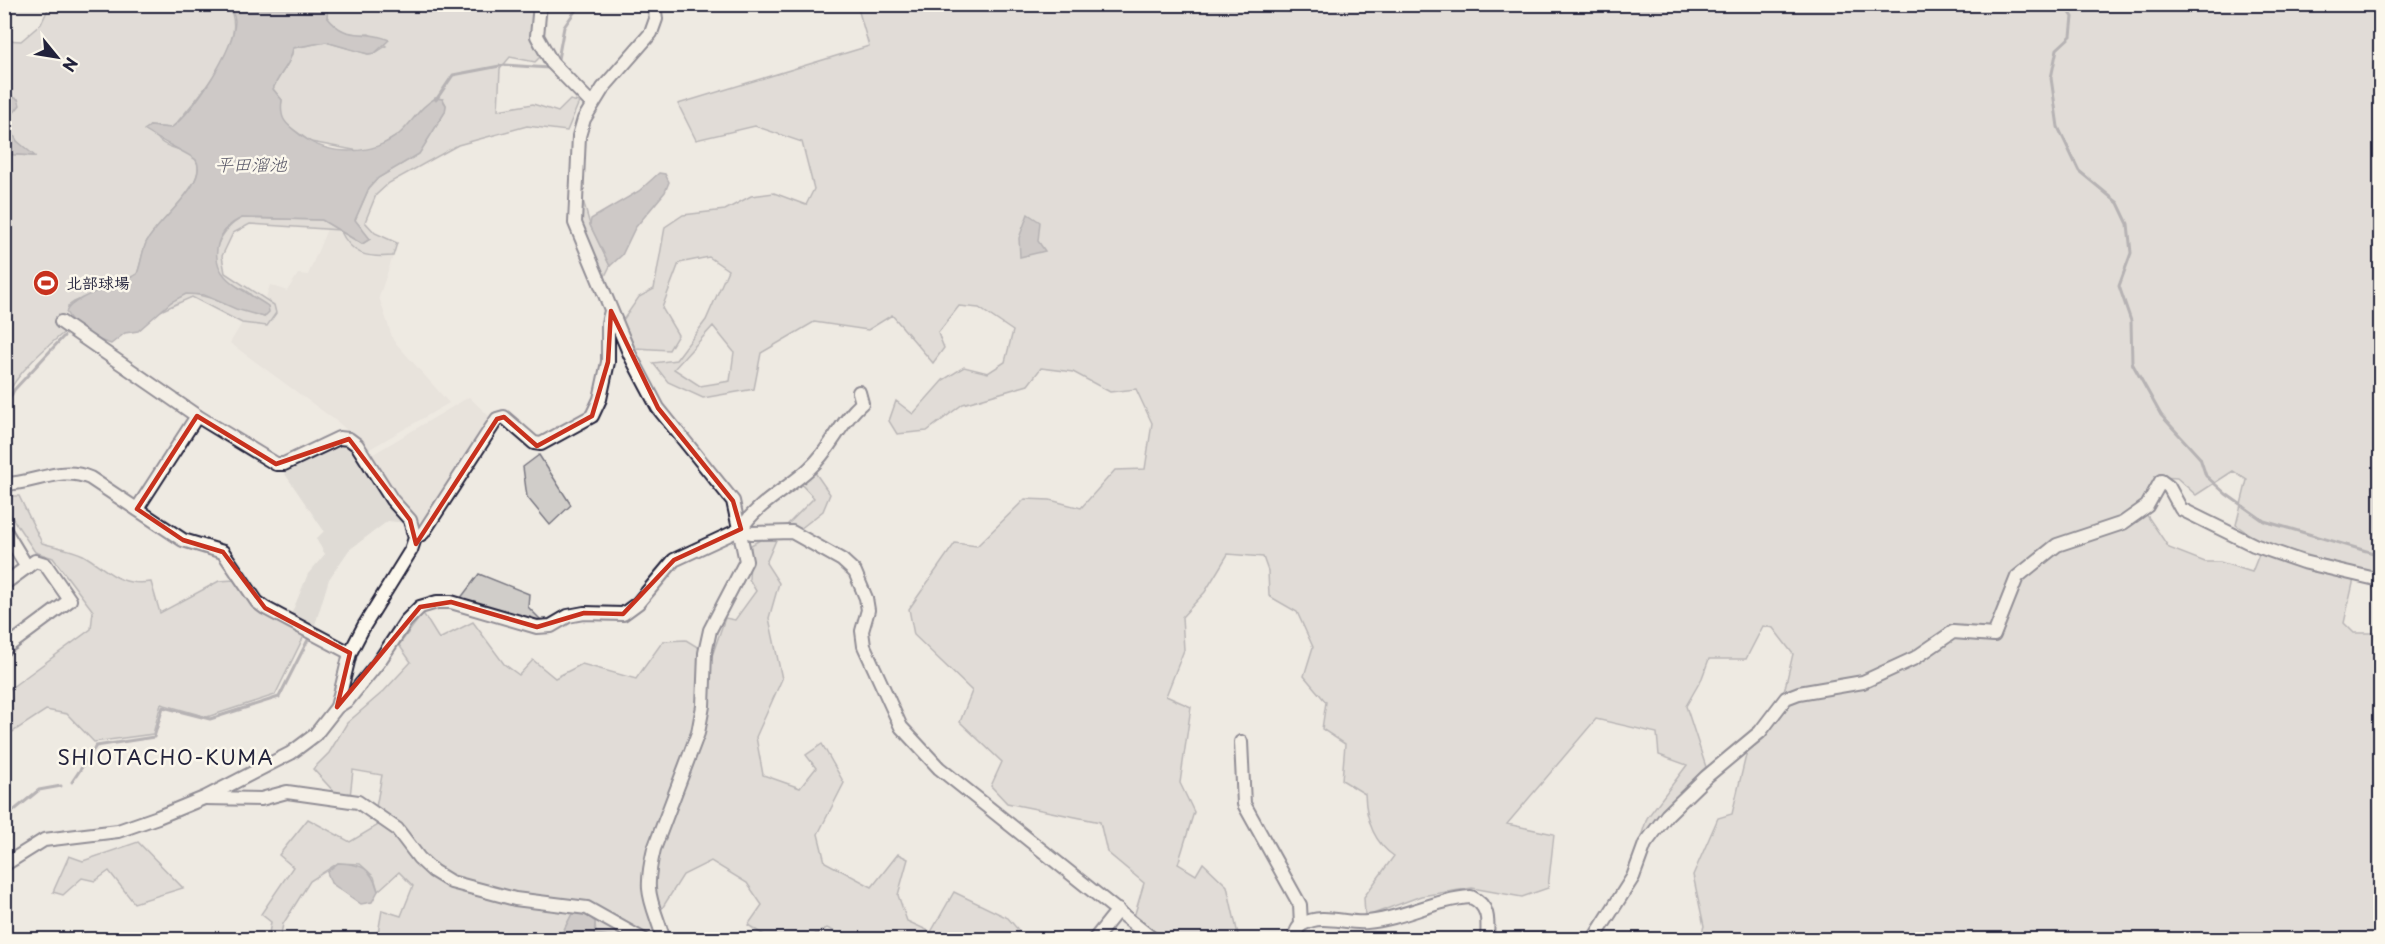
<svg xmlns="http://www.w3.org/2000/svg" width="2385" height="944" viewBox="0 0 2385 944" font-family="'Playpen Sans','Klee One',sans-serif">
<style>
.built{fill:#dfdbd5}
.green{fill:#d0cdc9;stroke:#797882;stroke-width:1.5;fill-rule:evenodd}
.water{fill:#a6a3a7;stroke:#716f7c;stroke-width:1.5}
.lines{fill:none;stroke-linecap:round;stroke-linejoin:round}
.stream{stroke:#716f7c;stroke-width:3}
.minor-casing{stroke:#22223b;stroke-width:16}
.minor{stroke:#fbf7ec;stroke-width:12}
.marked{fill:none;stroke:#c8321e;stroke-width:4.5;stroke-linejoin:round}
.labels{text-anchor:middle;stroke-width:5;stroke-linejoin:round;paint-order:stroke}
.poi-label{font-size:16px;font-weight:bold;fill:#22223b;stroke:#fbf7ec;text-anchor:start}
.water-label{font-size:18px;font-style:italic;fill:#575666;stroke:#fbf7ec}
.quarter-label{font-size:20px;letter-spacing:1.5px;fill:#22223b;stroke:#fbf7ec}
</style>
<rect width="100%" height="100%" fill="#eeeae2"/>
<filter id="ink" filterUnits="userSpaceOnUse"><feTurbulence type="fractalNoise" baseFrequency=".0167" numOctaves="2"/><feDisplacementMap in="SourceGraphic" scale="12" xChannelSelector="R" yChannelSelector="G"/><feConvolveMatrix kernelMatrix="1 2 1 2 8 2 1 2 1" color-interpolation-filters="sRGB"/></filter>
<g filter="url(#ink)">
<!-- built -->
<g class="built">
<path d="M327,229L340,230L371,258L393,256L379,297L393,340L449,403L368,450L339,423L230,343L242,323L267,326L274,305L265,300L270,285L287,291L298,274L308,275Z"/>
<path d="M469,397L493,420L424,526L396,497L370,456Z"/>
<path d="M340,445L353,450L406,523L388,521L349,550L329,579L315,625L290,617L308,574L325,554L316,539L324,531L283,471Z"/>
</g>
<!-- green -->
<g class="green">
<path d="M50,5H228C251,42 199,95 176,124L171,128L150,126C153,131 156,137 160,141C169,150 190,149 196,160C209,183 156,222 146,243C142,252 141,264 137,274L123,283L74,302L68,306L73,325C49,345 17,370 5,400V154L33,156L17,141L9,127L18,99L5,95V40L21,41L41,24Z"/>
<path d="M328,5H537L544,53L535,62L510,57L500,69L498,110L533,104L558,112L570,100L579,102L567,131L527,126L458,145L389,183L376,195L365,222L375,233L397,243L393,256C366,258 352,255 340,230L250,224L233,233L222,256L225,273L274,305L276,313L267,326L242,323L192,297L158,312C166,306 176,296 186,294C199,291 247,312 264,317C260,310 256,299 249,293C242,288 232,285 225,279C203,260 222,227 242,218L322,220L362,244L370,239L355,220L369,188L378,178L419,154L445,112L446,105L443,99L435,98L400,134L375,149L359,151L311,142L283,122L280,113L282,100L273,89C279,73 291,65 293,48L326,42L368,54L375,53L386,46L369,34C351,36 338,32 327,17Z"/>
<path d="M857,5H2380V560L2373,573L2260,542L2236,525L2247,480L2233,471L2196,495L2177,478L2160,477L2142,508L2169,548L2205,562H2220L2252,572L2260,552L2354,579L2344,623L2354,633H2380V939H1700L1704,926L1693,875L1718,818L1732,814L1748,747L1785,705L1784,692L1793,654L1773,628L1763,626L1746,659H1709L1702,678L1686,706L1706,767L1665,810L1638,846L1647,818L1687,765L1659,755L1657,733L1596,719L1507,824L1554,834L1548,888L1522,897L1472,888L1421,896L1365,917L1364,897L1394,856C1373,842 1366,819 1365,794L1342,780L1345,744L1322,729L1326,702L1304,676L1313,647L1297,612L1269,596L1268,571L1263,557L1228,554L1205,592L1182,617L1184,650L1166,696L1191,707L1180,783L1194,812L1178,864L1196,875L1203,863L1227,886L1239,939H1160L1134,917L1144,883L1107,852L1100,822L1007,803L991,786L1002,762L960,722L972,691L914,635L909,609L955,543L977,546L1025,499L1050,500L1081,508L1115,470L1145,469L1152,423L1136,389L1110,392L1073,372L1041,368L1028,385L963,404L927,431L897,434L889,421L896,401L913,414L943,380L964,367L988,373L1005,362L1013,331L979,308L959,306L938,333L944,348L933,363L892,315L868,330L814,322L761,353L754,389L703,398L668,382L653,363L676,360L706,320L728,270L709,257L679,263L662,308L678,335L669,350L635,348L623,320L639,297L654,289L665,227L683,215L725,210L751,196L774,193L806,205L814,189L802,142L755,126L696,140L678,104L869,46ZM713,326L734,352L730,381L700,386L674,369Z"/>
<path d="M581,193L590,225L610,266L603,280L581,229Z"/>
<path d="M539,455L571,505L550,525L527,497L523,467Z"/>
<path d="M814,471L830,494L823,511L800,529L786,526L814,498L799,482Z"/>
<path d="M5,496H19L42,543C54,547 71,549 83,555C108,569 117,587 151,582L160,613L219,581L234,580L257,610L305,634L275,695L207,717L161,704L153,734L94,742L67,714L46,710L5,737L4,693L91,629L93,611L53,558L35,552L5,507Z"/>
<path d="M760,540H776L766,563L779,583L769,618L782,679L756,737L763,775L800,788L816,768L806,755L822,744L844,783L818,834L825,862L872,887L898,854L908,859L898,895L907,921L931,932L954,892L1008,918L1026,939H851L827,928L812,936V939H770L748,925L762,905L747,883L711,861L683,875L661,910L650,918L657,939L637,932L629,939L596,934L595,922L572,914L559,939H377L382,910L401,916L413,886L399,872L378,891L374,877L360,864L338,863L310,881L283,924L280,939H268L271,922L261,914L293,867L279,855L308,819L350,842L385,821L376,807L382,775L353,770L350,797L337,795L313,769L329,753L347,723L384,691L411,662L399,645L423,613L439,639L473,622L504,664L519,675L533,660L555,678L582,664L636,679L663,641L686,640L712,656L725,618L735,620L756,591L749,579L751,545Z"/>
<path d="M479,574L529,594L528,607L543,622L460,599Z"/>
<path d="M138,842L183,888L134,903L109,871L95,881L82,878L63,895L53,892L69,856L83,861Z"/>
</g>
<!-- water -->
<g class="water">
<path d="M228,5H328L327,17C347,43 364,28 389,40L375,53L368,54L326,42L293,48C291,65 279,73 273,89L282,100C279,121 287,125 303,137C331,157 373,155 399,134C412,123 420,106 436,98L442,99L446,105L445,112L419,154L378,178L369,188L355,220L370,239L362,244L322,220L242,218C230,223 222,231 218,244C209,279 245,290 268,306L269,312L264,317L236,309L204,295L186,294L171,302L138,331L125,333L111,344C93,339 75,328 66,312C72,296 120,285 137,274C141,264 142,252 146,243C156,222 210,182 196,160C193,156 153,137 144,130L150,126L171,128C194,110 234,51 235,21C235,15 231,10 228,5Z"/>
<path d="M5,95L18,99L20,105L12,115L9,127L17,141L35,156L5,154Z"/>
<path d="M659,173L665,174L669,182L665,192L635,228L622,255L610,266L590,225L591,219L639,191Z"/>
<path d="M1028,214L1040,222L1038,241L1045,251L1020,257L1019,238Z"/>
<path d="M338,863C362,864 371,867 378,891L372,902L361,904L331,883L327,872Z"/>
<path d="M583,911L595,922L594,939L559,940L572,914Z"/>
</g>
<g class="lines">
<!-- stream -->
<g class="stream">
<path d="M2064,4L2073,17L2071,36L2057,49L2051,78L2058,127L2079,171L2118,203L2128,224L2131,253L2119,286L2131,321L2132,363L2161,415L2200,458L2206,476L2226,494L2264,521L2380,555"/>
<path d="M558,59L564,27L580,4"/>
<path d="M436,100L453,75L505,65L549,68"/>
<path d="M4,410L14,390L64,336"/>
<path d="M72,782L96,746L154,737L163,707L210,719L279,697L310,636"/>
<path d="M4,813L12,812L39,790L61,786"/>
<path d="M1283,940V939"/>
</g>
<!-- minor casing -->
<g class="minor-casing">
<g id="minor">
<path d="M540,4L537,36L552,63L592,104"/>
<path d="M654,4L656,19L651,33L603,88L584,119L579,136L575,223L630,355L658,408L733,501L746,561L710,630L705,653L703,706L698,733L654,849C643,895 651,898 664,940"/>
<path d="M61,322L197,416L276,464H284L339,438L349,439L357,445L392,500L410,520L415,538L411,550L364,626L350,653L337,707"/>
<path d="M4,484C35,484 60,465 90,478L183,540L223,552L257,602L265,608L350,653"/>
<path d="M137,509L197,416"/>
<path d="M4,529L27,567L4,584"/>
<path d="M741,529C757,503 788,489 810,468C831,449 840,422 862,403L859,392"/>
<path d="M415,538L423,533L497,419L504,417L534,443L541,444L592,416L600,399L608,362V323L611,311"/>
<path d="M4,649L70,600L45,564L35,561L27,567"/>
<path d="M1241,742L1244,804L1300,905L1301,924"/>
<path d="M205,798L261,799L287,792L358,802L397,829L419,858L433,871L451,882L515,899L587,908L644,940"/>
<path d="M4,865L44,840L118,831L158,817L204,798L291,753L315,735L337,707L348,700L378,663L406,621L420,607L437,602H451L537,627L551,626L568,616L584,613L623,614L638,603L674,560L741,529L751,533L792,532L842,560L855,572L866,598L868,610L862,631L864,646L901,727L939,768L1154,940"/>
<path d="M1094,940L1118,910"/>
<path d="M1295,940C1295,934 1297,927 1303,924C1322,913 1346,924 1367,922C1403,919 1436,899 1471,897C1490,906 1488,921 1487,940"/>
<path d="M1525,940H1538"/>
<path d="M1593,940L1633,877L1645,844L1667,815L1706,777L1760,732L1786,698L1799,693L1863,682L1915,658L1953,632L1994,635L2017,577L2057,545L2123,523L2147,506L2161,481L2169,487L2181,509L2254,545L2303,562L2380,580"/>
</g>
</g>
<!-- minor -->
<use href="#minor" class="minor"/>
</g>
</g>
<!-- marked area -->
<path d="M0 0H2385V944H0ZM611,311L658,408L733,501L741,529L674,560L623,614L584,613L537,627L451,602L420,607L337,707L350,653L265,608L223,552L183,540L137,509L197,416L276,464L349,439L410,520L416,544L497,419L504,417L537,446L592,416L608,362Z" fill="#eeeae2" fill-opacity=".55" fill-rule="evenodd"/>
<path class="marked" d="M611,311L658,408L733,501L741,529L674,560L623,614L584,613L537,627L451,602L420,607L337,707L350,653L265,608L223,552L183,540L137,509L197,416L276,464L349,439L410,520L416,544L497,419L504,417L537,446L592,416L608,362Z"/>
<!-- icons -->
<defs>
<g id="stadium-disc" transform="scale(1.35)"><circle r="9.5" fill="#c8321e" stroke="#fbf7ec"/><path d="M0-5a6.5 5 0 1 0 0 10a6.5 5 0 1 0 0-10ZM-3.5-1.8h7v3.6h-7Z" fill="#fff"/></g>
</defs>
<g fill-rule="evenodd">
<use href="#stadium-disc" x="46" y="283"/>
</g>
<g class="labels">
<!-- poi labels -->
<g class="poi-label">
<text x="66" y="289">北部球場</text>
</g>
<!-- water labels -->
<g class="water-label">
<text x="251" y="171">平田溜池</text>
</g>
<!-- quarter labels -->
<g class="quarter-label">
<text x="166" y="765">SHIOTACHO-KUMA</text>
</g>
</g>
<!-- margin -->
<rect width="2385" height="944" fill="none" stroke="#fbf7ec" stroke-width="24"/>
<rect x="12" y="12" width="2361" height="920" fill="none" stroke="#22223b" stroke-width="2" filter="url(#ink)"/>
<!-- north arrow -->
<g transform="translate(57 57) rotate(120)" stroke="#fbf7ec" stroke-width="4.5" paint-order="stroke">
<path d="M0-4.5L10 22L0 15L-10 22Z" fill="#22223b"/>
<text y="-9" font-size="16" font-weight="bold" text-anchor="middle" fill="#22223b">N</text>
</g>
</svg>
